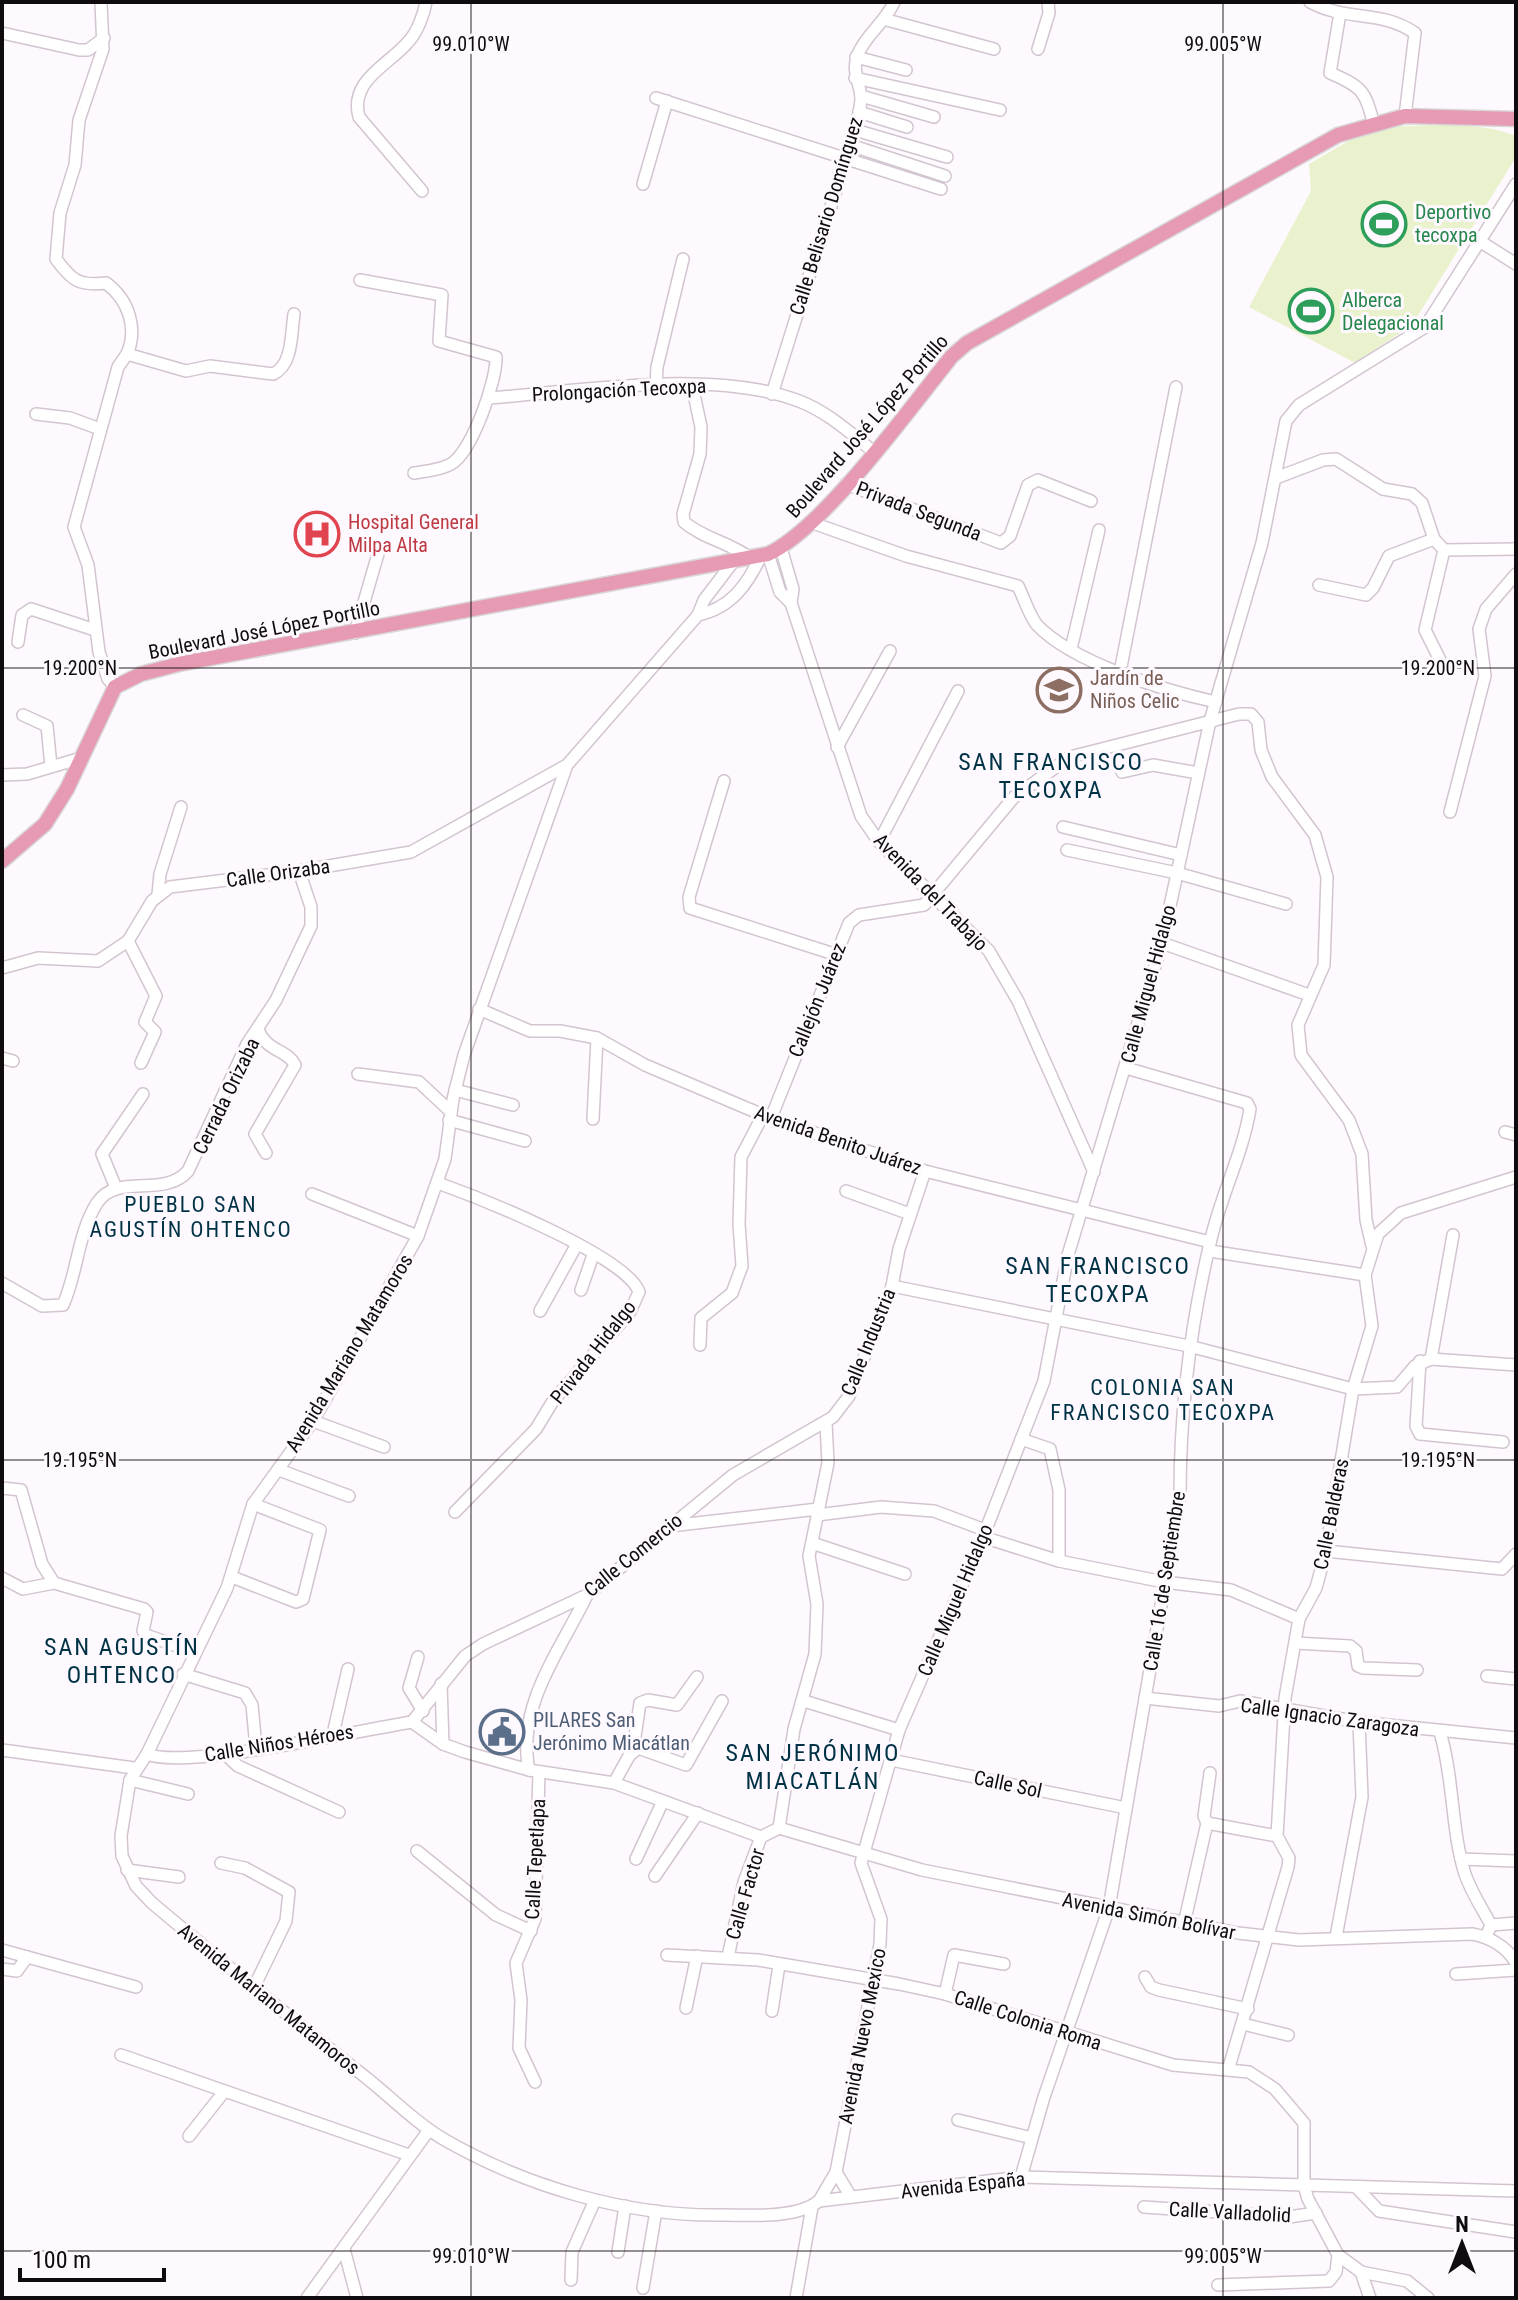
<svg xmlns="http://www.w3.org/2000/svg" width="1518" height="2300" viewBox="0 0 1518 2300" font-family="'Roboto Condensed',sans-serif">
<style>
.green{fill:#e9f2cc}
.lines{fill:none;stroke-linecap:round;stroke-linejoin:round}
.minor-casing{stroke:#d2c5d0;stroke-width:14}
.major-casing{stroke:#d9d8d8;stroke-width:17}
.minor{stroke:#fff;stroke-width:11}
.major{stroke:#e69ab3;stroke-width:14}
.ticks{fill:none;stroke:#0f0b0e;stroke-width:2;stroke-opacity:0.45}
.labels{text-anchor:middle;stroke-width:6;stroke-linejoin:round;paint-order:stroke}
.leisure-label{font-size:20px;fill:#27864d;stroke:#fef9fe;text-anchor:start}
.street-label{font-size:20px;fill:#0f0b0e;stroke:#fef9fe}
.health-label{font-size:20px;fill:#be3a42;stroke:#fef9fe;text-anchor:start}
.education-label{font-size:20px;fill:#785e54;stroke:#fef9fe;text-anchor:start}
.service-label{font-size:20px;fill:#4e5e75;stroke:#fef9fe;text-anchor:start}
.neighbourhood-label{font-size:22px;letter-spacing:2px;fill:#003246;stroke:#fef9fe}
.quarter-label{font-size:24px;letter-spacing:2px;fill:#003246;stroke:#fef9fe}
.ticks-label{font-size:20px;text-anchor:middle;fill:#0f0b0e;stroke:#fef9fe;stroke-width:6;stroke-linejoin:round;paint-order:stroke}
</style>
<rect width="100%" height="100%" fill="#fef9fe"/>
<!-- green -->
<path class="green" d="M1384,127C1426,126 1475,120 1516,136V157L1412,325L1355,363L1249,307L1311,191L1309,164L1350,140Z"/>
<g class="lines">
<!-- minor casing -->
<g class="minor-casing">
<g id="minor">
<path d="M101,2L103,49L79,120L75,165L60,213L56,259C72,281 79,286 106,283C129,300 138,329 127,354L186,371L210,366L273,374C293,365 291,334 294,314"/>
<path d="M1310,2C1347,22 1380,9 1415,33L1405,116"/>
<path d="M1340,13L1330,73C1363,87 1365,91 1374,125"/>
<path d="M887,20L994,49"/>
<path d="M2,33L79,50H88L104,38"/>
<path d="M1038,49L1049,13L1048,2"/>
<path d="M856,57L906,70"/>
<path d="M855,78L1000,110"/>
<path d="M861,96L934,117"/>
<path d="M656,98L941,189"/>
<path d="M859,112L907,127"/>
<path d="M855,130L947,157"/>
<path d="M850,145L945,176"/>
<path d="M643,184L667,101"/>
<path d="M422,191L359,117C349,80 389,65 408,42C417,33 424,14 426,2"/>
<path d="M1481,242L1516,264"/>
<path d="M360,280L442,295L439,341L496,357C497,380 472,452 451,464C441,470 426,471 414,473"/>
<path d="M692,385L701,427L700,454L683,514L684,522C704,539 729,542 750,558"/>
<path d="M656,386L657,367L683,259"/>
<path d="M772,394L855,130C857,120 861,108 861,98C860,83 851,70 858,54C867,33 885,23 894,2"/>
<path d="M490,398C581,391 714,368 799,401C828,412 850,433 874,452"/>
<path d="M36,414L70,418L100,429"/>
<path d="M1276,478L1323,460L1336,459L1383,489L1412,494L1422,503L1434,539L1444,550L1516,549"/>
<path d="M846,484L1001,543L1010,536L1028,485L1038,480L1091,501"/>
<path d="M810,522L906,556L1018,586C1024,598 1029,615 1037,625C1073,663 1166,691 1216,702"/>
<path d="M781,548L793,589L791,603L861,816L879,842L989,951L1018,1001L1094,1172"/>
<path d="M768,554L780,592L791,603"/>
<path d="M733,562L704,600L698,615L567,765L464,1055L453,1099L445,1159L418,1236L313,1421L253,1504L227,1588L147,1754L130,1780L121,1836L122,1856L136,1886L152,1903C220,1960 289,2017 359,2072C388,2094 414,2122 445,2140C527,2187 629,2217 724,2215C751,2215 796,2219 819,2201L1021,2177L1516,2191"/>
<path d="M1319,585L1366,595L1373,588L1389,556L1434,539"/>
<path d="M698,615C731,608 747,585 761,556"/>
<path d="M355,633L380,547"/>
<path d="M18,642L22,615L31,609L95,630"/>
<path d="M1071,649L1099,530"/>
<path d="M1441,662L1425,630L1444,550"/>
<path d="M1120,672L1176,387"/>
<path d="M115,687L108,679L99,652L88,565L74,527L118,367L127,354"/>
<path d="M23,715L47,726L51,766"/>
<path d="M837,747L890,651"/>
<path d="M1122,772L1153,765L1198,773"/>
<path d="M2,775L27,774L78,759"/>
<path d="M724,781L689,897L690,908L834,954"/>
<path d="M1450,812L1485,676L1479,629L1486,609L1516,574"/>
<path d="M1063,827L1181,855"/>
<path d="M879,842L958,691"/>
<path d="M1067,850L1177,873L1286,904"/>
<path d="M158,894L160,874L181,807"/>
<path d="M128,941L156,996L145,1022L155,1032L141,1063"/>
<path d="M1162,943L1309,995"/>
<path d="M2,968L38,958L98,961L128,941L152,901L170,887L299,871L411,852L567,765"/>
<path d="M479,1009L530,1031H560L597,1038L645,1065L763,1115L925,1171L1210,1242"/>
<path d="M258,1030C267,1052 287,1049 295,1065L255,1134L266,1153"/>
<path d="M2,1058L13,1061"/>
<path d="M358,1074L419,1082L451,1112"/>
<path d="M455,1090L513,1105"/>
<path d="M771,1118L849,923L859,915L924,905L1014,797L1070,757L1239,714H1251L1258,722L1261,750L1272,777L1315,835L1327,877L1324,965L1298,1025L1301,1055L1349,1120L1362,1154L1366,1220L1372,1246"/>
<path d="M593,1119L597,1038"/>
<path d="M449,1120L525,1141"/>
<path d="M1505,1132L1516,1135"/>
<path d="M438,1183C477,1197 627,1256 639,1292L630,1312L553,1401L536,1429L455,1512"/>
<path d="M116,1188L102,1154L143,1094"/>
<path d="M846,1191L910,1214"/>
<path d="M312,1194L418,1236"/>
<path d="M1210,1251L1365,1275"/>
<path d="M1365,1275L1378,1234L1401,1213L1516,1177"/>
<path d="M2,1283L42,1306L63,1305C78,1272 77,1235 97,1203C117,1172 163,1199 188,1171L247,1044L276,1000L311,926V907L299,871"/>
<path d="M892,1286L1189,1346L1353,1389L1397,1387L1415,1366L1431,1359L1516,1365"/>
<path d="M581,1290L593,1255"/>
<path d="M540,1311L576,1246"/>
<path d="M700,1345L701,1318L732,1293L742,1266L739,1224L741,1157L763,1115"/>
<path d="M1431,1359L1453,1235"/>
<path d="M1420,1361L1416,1426L1420,1434L1503,1442"/>
<path d="M313,1421L384,1447"/>
<path d="M1021,1439L1050,1449L1059,1490V1561"/>
<path d="M279,1470L349,1496"/>
<path d="M2,1488L21,1490L42,1564L54,1583L23,1589L2,1578"/>
<path d="M817,1515L881,1507L934,1511L985,1530"/>
<path d="M670,1526L818,1509"/>
<path d="M983,1537L1059,1561L1164,1582L1231,1590L1299,1619"/>
<path d="M812,1543L905,1574"/>
<path d="M1326,1551L1502,1569L1516,1554"/>
<path d="M232,1577L296,1602L303,1599L320,1530L253,1504"/>
<path d="M54,1583L144,1609L147,1612L143,1631L146,1635L194,1652"/>
<path d="M1295,1643L1350,1646L1356,1651L1358,1666L1363,1668L1417,1670"/>
<path d="M418,1657L409,1688L423,1711"/>
<path d="M183,1674L245,1693L252,1705L256,1748"/>
<path d="M1487,1676L1516,1679"/>
<path d="M441,1684L443,1744"/>
<path d="M1145,1698L1219,1706L1240,1701L1359,1722L1516,1738"/>
<path d="M804,1701L899,1730"/>
<path d="M412,1722L465,1656L483,1644L587,1595L733,1475L833,1417L849,1396L892,1286L899,1249L925,1171"/>
<path d="M412,1722L443,1744L465,1752L529,1770L614,1783L761,1837"/>
<path d="M1440,1732C1454,1779 1451,1830 1465,1874C1471,1892 1482,1908 1491,1925L1486,1937"/>
<path d="M333,1734L348,1669"/>
<path d="M2,1750L134,1768"/>
<path d="M633,1750L640,1703L648,1700L677,1705L697,1677"/>
<path d="M147,1754C185,1770 360,1730 412,1722"/>
<path d="M225,1754L238,1766L339,1812"/>
<path d="M891,1760L1126,1808"/>
<path d="M529,1770C516,1706 560,1651 587,1595"/>
<path d="M1210,1773L1204,1816L1207,1823L1277,1836"/>
<path d="M130,1780L188,1794"/>
<path d="M614,1783L629,1756L638,1748L686,1765L722,1701"/>
<path d="M779,1828L922,1870L1238,1933L1299,1940L1472,1934C1490,1937 1507,1947 1516,1963"/>
<path d="M417,1851L496,1915L531,1931"/>
<path d="M636,1859L663,1801"/>
<path d="M1461,1859L1516,1861"/>
<path d="M221,1863L245,1868L289,1892L286,1921L254,1987"/>
<path d="M127,1870L179,1877"/>
<path d="M655,1876L698,1813"/>
<path d="M1184,1924L1207,1823"/>
<path d="M1491,1925L1516,1923"/>
<path d="M1336,1937L1362,1797L1359,1722"/>
<path d="M2,1950L136,1987"/>
<path d="M667,1955L758,1960L899,1984L945,1994L1173,2065L1249,2072L1275,2089L1304,2123V2186L1308,2199L1338,2255L1361,2272L1370,2298"/>
<path d="M728,1957L744,1882L761,1837L779,1828L794,1729L815,1654L817,1604L809,1556L828,1463L826,1423"/>
<path d="M2,1969L17,1971L27,1957"/>
<path d="M1456,1974L1516,1970"/>
<path d="M1145,1977L1151,1987L1159,1990L1248,2009"/>
<path d="M945,1994L954,1955L1004,1964"/>
<path d="M686,2008L697,1956"/>
<path d="M772,2011L779,1965"/>
<path d="M1243,2024L1288,2035"/>
<path d="M121,2055L409,2155"/>
<path d="M1229,2067L1288,1867L1289,1858L1277,1836L1285,1698L1299,1619L1316,1588L1326,1551L1353,1389L1372,1326L1365,1275"/>
<path d="M535,2082L519,2048L521,2000L516,1963L535,1919L539,1772"/>
<path d="M958,2120L1032,2138"/>
<path d="M189,2136L223,2093"/>
<path d="M836,2172L851,2197"/>
<path d="M1021,2177L1044,2097L1109,1908L1180,1495C1180,1409 1191,1322 1211,1239C1221,1195 1243,1153 1250,1109L1247,1103L1126,1068"/>
<path d="M1357,2188L1379,2211L1516,2232"/>
<path d="M819,2201L836,2172L880,1944L881,1919L861,1863L899,1730L983,1537L1044,1381L1068,1255L1162,943L1210,721L1262,543L1286,421L1299,405L1425,327L1516,184"/>
<path d="M1144,2207L1289,2217L1316,2213"/>
<path d="M344,2249L357,2298"/>
<path d="M618,2252L625,2206"/>
<path d="M1361,2272L1407,2281L1428,2298"/>
<path d="M571,2280L572,2252L595,2200"/>
<path d="M1218,2285L1329,2281L1336,2272L1338,2255"/>
<path d="M643,2288L656,2211"/>
<path d="M307,2298L429,2130"/>
<path d="M796,2298L812,2207"/>
</g>
</g>
<!-- major casing -->
<g class="major-casing">
<path id="major" d="M2,861L45,824L67,789L115,687L141,674L179,664L768,554C824,528 910,408 952,356L967,343L1338,135L1405,116L1516,119"/>
</g>
<!-- minor -->
<use href="#minor" class="minor"/>
<!-- major -->
<use href="#major" class="major"/>
</g>
<!-- ticks -->
<path class="ticks" d="M471,2V2298M1223,2V2298M2,668H1516M2,1460H1516M2,2251H1516"/>
<!-- icons -->
<defs>
<g id="stadium-ring" transform="scale(2.3)"><circle r="9.5" fill="#fef9fe" stroke="#2e9e5b" stroke-width="1.5"/><path d="M0-5a6.5 5 0 1 0 0 10a6.5 5 0 1 0 0-10ZM-3.5-1.8h7v3.6h-7Z" fill="#2e9e5b"/></g>
<g id="hospital-ring" transform="scale(2.3)"><circle r="9.5" fill="#fef9fe" stroke="#e0444e" stroke-width="1.5"/><path d="M-5-5h3v3.5h4V-5h3V5h-3V1.5h-4V5h-3Z" fill="#e0444e"/></g>
<g id="school-ring" transform="scale(2.3)"><circle r="9.5" fill="#fef9fe" stroke="#8d6e63" stroke-width="1.5"/><path d="M0-5L7-2L0 1L-7-2ZM-4 1L0 2.5L4 1V4Q0 6-4 4Z" fill="#8d6e63"/></g>
<g id="civic-ring" transform="scale(2.3)"><circle r="9.5" fill="#fef9fe" stroke="#5c6f8a" stroke-width="1.5"/><path d="M-.6-6.5H3V-4.5H.6V-3L4-1V1h2V6H-6V1h2V-1L-.6-3ZM-1.2 2.5V6h2.4V2.5Z" fill="#5c6f8a"/></g>
</defs>
<g fill-rule="evenodd">
<use href="#stadium-ring" x="1384" y="224"/>
<use href="#stadium-ring" x="1311" y="311"/>
<use href="#hospital-ring" x="317" y="534"/>
<use href="#school-ring" x="1059" y="690"/>
<use href="#civic-ring" x="502" y="1732"/>
</g>
<g class="labels">
<!-- leisure labels -->
<g class="leisure-label">
<text x="1415" y="219">Deportivo<tspan x="1415" dy="23">tecoxpa</tspan></text>
<text x="1342" y="307">Alberca<tspan x="1342" dy="23">Delegacional</tspan></text>
</g>
<!-- street labels -->
<g class="street-label">
<text transform="translate(826 216) rotate(-73)" y="7">Calle Belisario Domínguez</text>
<text transform="translate(619 390) rotate(-3)" y="7">Prolongación Tecoxpa</text>
<text transform="translate(867 426) rotate(-49)" y="7">Boulevard José López Portillo</text>
<text transform="translate(919 511) rotate(21)" y="7">Privada Segunda</text>
<text transform="translate(264 630) rotate(-11)" y="7">Boulevard José López Portillo</text>
<text transform="translate(278 873) rotate(-8)" y="7">Calle Orizaba</text>
<text transform="translate(931 892) rotate(46)" y="7">Avenida del Trabajo</text>
<text transform="translate(1148 984) rotate(-75)" y="7">Calle Miguel Hidalgo</text>
<text transform="translate(817 1000) rotate(-68)" y="7">Callejón Juárez</text>
<text transform="translate(226 1096) rotate(-64)" y="7">Cerrada Orizaba</text>
<text transform="translate(838 1140) rotate(19)" y="7">Avenida Benito Juárez</text>
<text transform="translate(868 1342) rotate(-68)" y="7">Calle Industria</text>
<text transform="translate(593 1352) rotate(-52)" y="7">Privada Hidalgo</text>
<text transform="translate(349 1353) rotate(-59)" y="7">Avenida Mariano Matamoros</text>
<text transform="translate(1331 1514) rotate(-79)" y="7">Calle Balderas</text>
<text transform="translate(633 1555) rotate(-39)" y="7">Calle Comercio</text>
<text transform="translate(1164 1581) rotate(-81)" y="7">Calle 16 de Septiembre</text>
<text transform="translate(955 1600) rotate(-67)" y="7">Calle Miguel Hidalgo</text>
<text transform="translate(1330 1717) rotate(8)" y="7">Calle Ignacio Zaragoza</text>
<text transform="translate(279 1743) rotate(-9)" y="7">Calle Niños Héroes</text>
<text transform="translate(1008 1784) rotate(12)" y="7">Calle Sol</text>
<text transform="translate(535 1859) rotate(-87)" y="7">Calle Tepetlapa</text>
<text transform="translate(745 1894) rotate(-74)" y="7">Calle Factor</text>
<text transform="translate(1149 1916) rotate(11)" y="7">Avenida Simón Bolívar</text>
<text transform="translate(269 1999) rotate(39)" y="7">Avenida Mariano Matamoros</text>
<text transform="translate(1028 2020) rotate(18)" y="7">Calle Colonia Roma</text>
<text transform="translate(862 2036) rotate(-79)" y="7">Avenida Nuevo Mexico</text>
<text transform="translate(963 2185) rotate(-6)" y="7">Avenida España</text>
<text transform="translate(1230 2212) rotate(3)" y="7">Calle Valladolid</text>
</g>
<!-- health labels -->
<g class="health-label">
<text x="348" y="529">Hospital General<tspan x="348" dy="23">Milpa Alta</tspan></text>
</g>
<!-- education labels -->
<g class="education-label">
<text x="1090" y="685">Jardín de<tspan x="1090" dy="23">Niños Celic</tspan></text>
</g>
<!-- service labels -->
<g class="service-label">
<text x="533" y="1727">PILARES San<tspan x="533" dy="23">Jerónimo Miacátlan</tspan></text>
</g>
<!-- neighbourhood labels -->
<g class="neighbourhood-label">
<text x="191" y="1212">PUEBLO SAN<tspan x="191" dy="25">AGUSTÍN OHTENCO</tspan></text>
<text x="1163" y="1395">COLONIA SAN<tspan x="1163" dy="25">FRANCISCO TECOXPA</tspan></text>
</g>
<!-- quarter labels -->
<g class="quarter-label">
<text x="1051" y="770">SAN FRANCISCO<tspan x="1051" dy="28">TECOXPA</tspan></text>
<text x="1098" y="1274">SAN FRANCISCO<tspan x="1098" dy="28">TECOXPA</tspan></text>
<text x="122" y="1655">SAN AGUSTÍN<tspan x="122" dy="28">OHTENCO</tspan></text>
<text x="813" y="1761">SAN JERÓNIMO<tspan x="813" dy="28">MIACATLÁN</tspan></text>
</g>
</g>
<g class="ticks-label">
<text x="471" y="51">99.010°W</text>
<text x="1223" y="51">99.005°W</text>
<text x="80" y="675">19.200°N</text>
<text x="1438" y="675">19.200°N</text>
<text x="80" y="1467">19.195°N</text>
<text x="1438" y="1467">19.195°N</text>
<text x="471" y="2263">99.010°W</text>
<text x="1223" y="2263">99.005°W</text>
</g>
<!-- border -->
<rect width="1518" height="2300" fill="none" stroke="#0f0b0e" stroke-width="8"/>
<!-- north arrow -->
<g transform="translate(1462 2244)" stroke="#fef9fe" stroke-width="6" paint-order="stroke">
<path d="M0-6L14 30L0 20L-14 30Z" fill="#0f0b0e"/>
<text y="-12" font-size="22" font-weight="bold" text-anchor="middle" fill="#0f0b0e">N</text>
</g>
<!-- scale -->
<path d="M20 2268v12h144v-12" fill="none" stroke="#0f0b0e" stroke-width="4"/>
<text x="32" y="2268" font-size="24" fill="#0f0b0e" stroke="#fef9fe" stroke-width="6" paint-order="stroke">100 m</text>
</svg>
